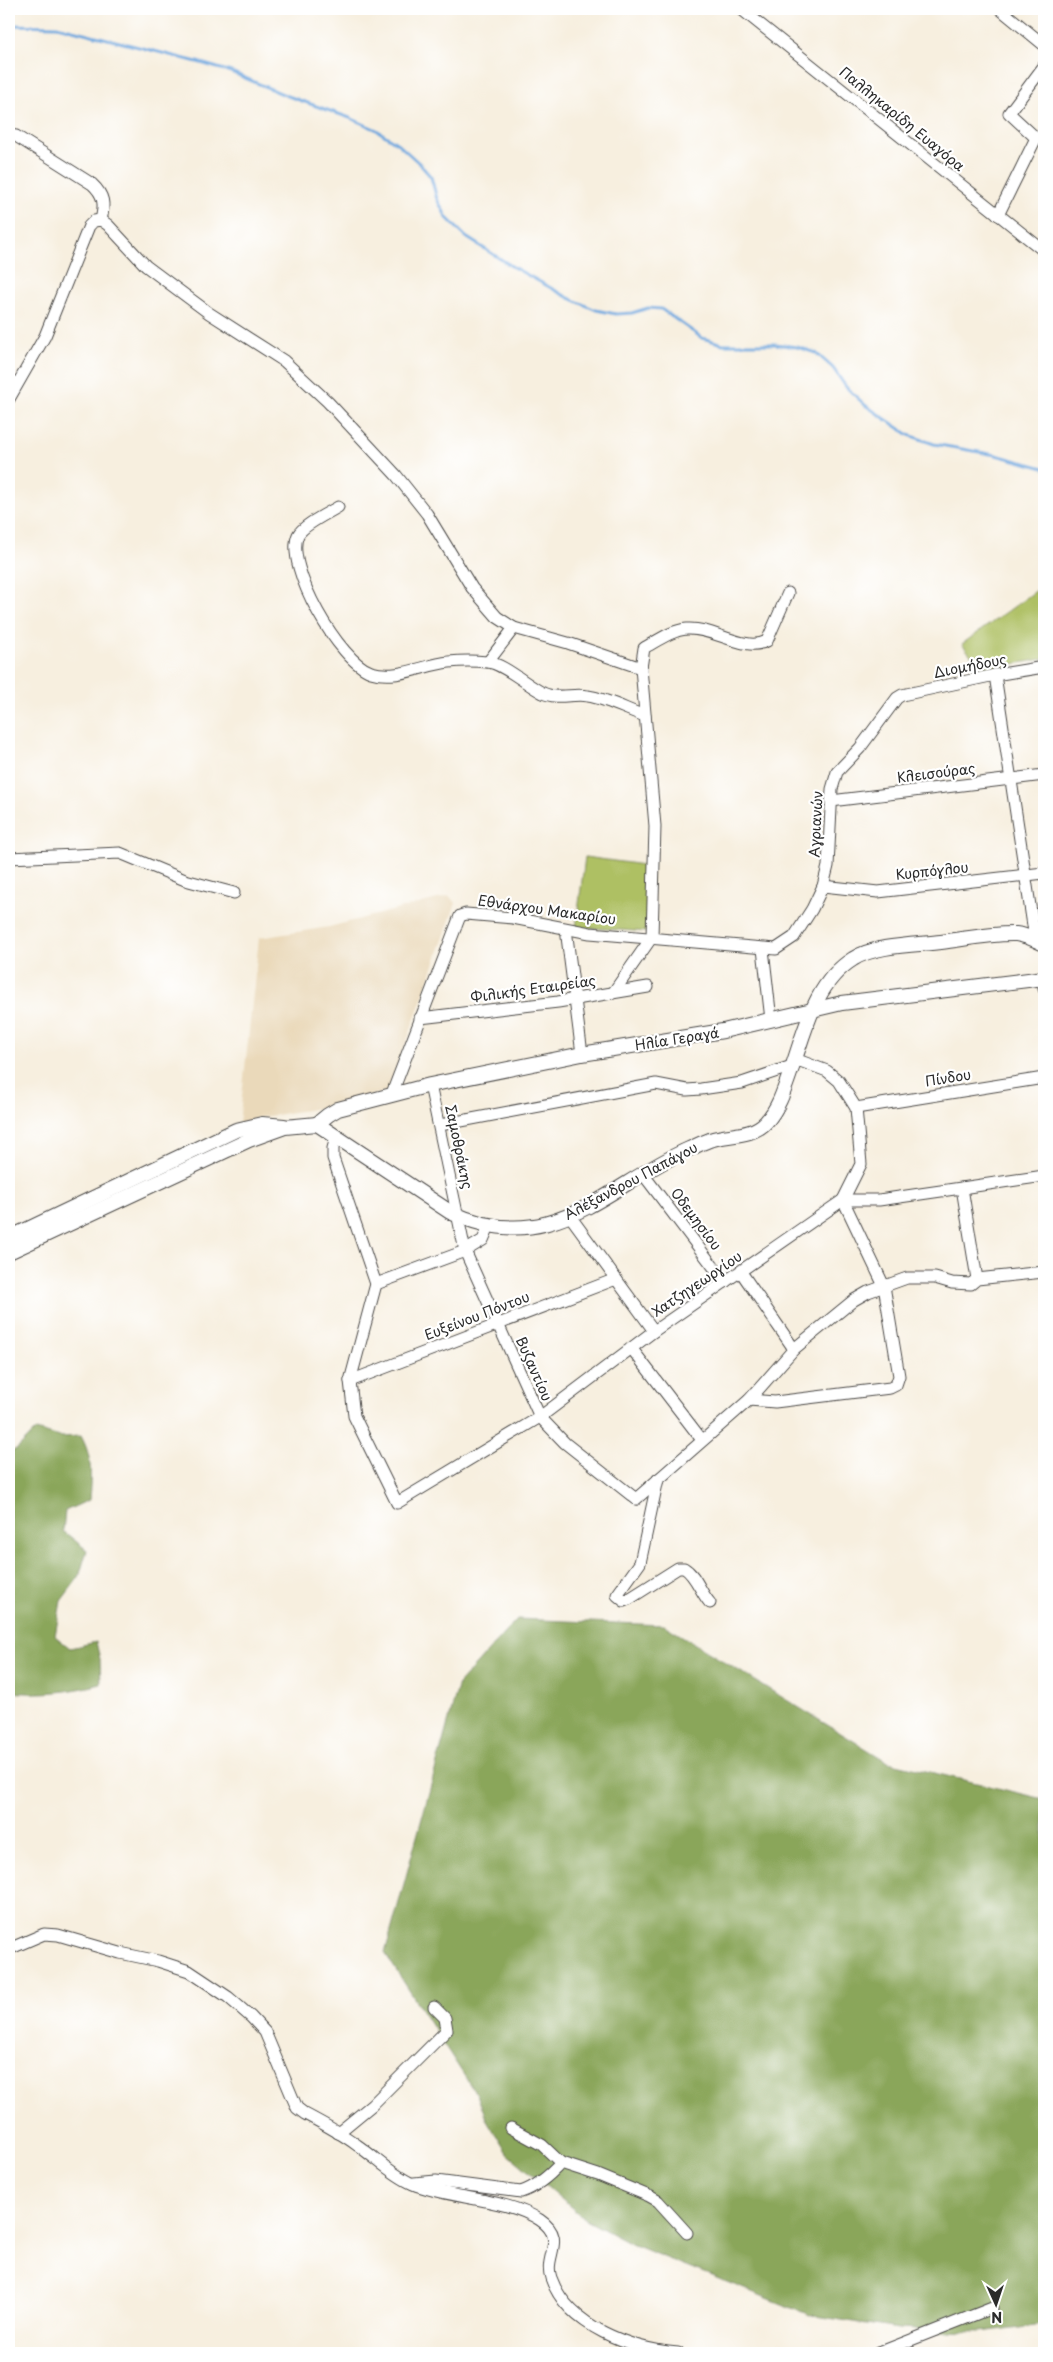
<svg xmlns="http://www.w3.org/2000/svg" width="1053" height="2362" viewBox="0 0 1053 2362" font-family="'Playpen Sans',sans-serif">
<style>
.built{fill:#ead9ba}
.green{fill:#aec064;stroke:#6c7648}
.forest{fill:#8aa65a;stroke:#5a6842}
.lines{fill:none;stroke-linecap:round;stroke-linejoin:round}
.stream{stroke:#6fa7de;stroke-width:3}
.minor-casing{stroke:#4a4846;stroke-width:13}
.tertiary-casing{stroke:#4a4846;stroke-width:16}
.minor{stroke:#fff;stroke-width:11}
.tertiary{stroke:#fff;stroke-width:14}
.labels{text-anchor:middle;stroke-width:4.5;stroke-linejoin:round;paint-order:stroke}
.street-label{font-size:14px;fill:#2b2b2b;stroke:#fff}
</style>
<rect width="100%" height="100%" fill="#fff"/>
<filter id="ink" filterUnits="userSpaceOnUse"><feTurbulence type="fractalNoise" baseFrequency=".02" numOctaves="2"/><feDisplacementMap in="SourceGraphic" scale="10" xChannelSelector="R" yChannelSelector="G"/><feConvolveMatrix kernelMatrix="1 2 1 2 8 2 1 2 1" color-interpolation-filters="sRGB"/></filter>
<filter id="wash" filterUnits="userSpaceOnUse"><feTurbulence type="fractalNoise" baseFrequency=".0096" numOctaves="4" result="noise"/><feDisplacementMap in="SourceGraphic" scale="20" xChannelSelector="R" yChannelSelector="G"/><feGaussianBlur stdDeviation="1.12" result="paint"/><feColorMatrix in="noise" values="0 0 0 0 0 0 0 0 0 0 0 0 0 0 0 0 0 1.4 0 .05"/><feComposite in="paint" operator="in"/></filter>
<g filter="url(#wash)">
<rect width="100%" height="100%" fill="#f7efdf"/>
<!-- built -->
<path class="built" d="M449,896L456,903L389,1091L320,1108L256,1118L239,1124L259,938L329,927Z"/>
<!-- green -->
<g class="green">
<path d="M1044,585V659L982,669L962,644Z"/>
<path d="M585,857L651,866L649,932L576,927Z"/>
</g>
<!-- forest -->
<g class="forest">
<path d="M36,1430L60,1437L81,1436C93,1458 91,1475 89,1500L65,1511L63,1531L87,1550L79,1577L61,1601L55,1636L70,1648L96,1642L100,1659L101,1684C71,1692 40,1695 9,1692V1452L17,1449Z"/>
<path d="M517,1619L664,1625L888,1762L1044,1799V2324L981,2332L939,2331L898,2329L810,2315L633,2245L586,2220L507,2153L487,2120L478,2097L385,1953L459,1683Z"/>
</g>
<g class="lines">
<!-- stream -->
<path class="stream" d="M9,25L57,26L201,63L231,72L285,95L350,118L375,129L398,144L419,163L431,177L437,199L447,218L466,237L513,267L569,298L596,310L616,314L632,313L648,308L661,309L702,338L723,344H775L797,347L816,353L833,368L846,387L865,405L909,435L934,444L996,455L1044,468"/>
</g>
</g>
<g filter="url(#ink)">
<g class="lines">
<!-- minor casing -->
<g class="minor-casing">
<g id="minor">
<path d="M741,9L1044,251"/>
<path d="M1000,9L1044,45"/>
<path d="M9,135L16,136L92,184C104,195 105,204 101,220"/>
<path d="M998,215L1036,138L1009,113L1044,66"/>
<path d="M9,399L45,336L89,226L94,221L101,220L108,225L146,266L209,313L284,361L328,402L396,475L427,514L472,588L497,617L514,628L568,643L641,668"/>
<path d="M338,507C328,513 303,525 298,535C284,566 340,662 371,672C397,680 423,665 449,662C459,661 477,661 487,662C503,663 528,686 543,693C557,700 574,693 588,696C608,699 627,710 645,716"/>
<path d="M488,662L514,628"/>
<path d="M995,675L1034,932L1031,938"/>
<path d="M831,801L1044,775"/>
<path d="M9,858L120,853L185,880L234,893"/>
<path d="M823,886L878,892L1044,873"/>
<path d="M566,929L582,1054"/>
<path d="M652,937L655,826L641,668L644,648C657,641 672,630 687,629C713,627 745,653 767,641L788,593"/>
<path d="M763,949L771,1020"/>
<path d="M1043,978L1044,989"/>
<path d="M613,993L652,937"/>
<path d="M420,1018L558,1002L648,987"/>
<path d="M430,1085L465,1251L540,1417L565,1443L636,1499L749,1400L794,1349L854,1300L868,1292L907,1278H935L952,1283L971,1284L977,1279L1044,1272"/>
<path d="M391,1096L460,916L466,914L513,918L590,933L776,949L794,937L812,909L823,886L828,866L832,789L837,772L860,748L897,698L902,695L995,675L1044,667"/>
<path d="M856,1108L1044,1078"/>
<path d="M440,1125L656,1084L687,1090L701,1089L742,1083L792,1066"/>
<path d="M336,1138L333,1148V1158L376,1284L350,1381L354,1416L397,1503L540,1417L654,1331L843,1200H879L1044,1176"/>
<path d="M643,1174L725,1282"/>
<path d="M962,1188L977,1279"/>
<path d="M570,1216L654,1331"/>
<path d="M741,1272L794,1349"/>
<path d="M376,1284L465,1251L483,1240L489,1226"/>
<path d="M632,1349L702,1440"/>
<path d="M350,1381L616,1279"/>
<path d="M749,1400L775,1402L890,1388L896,1385L899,1376L884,1286L843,1200L861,1164L856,1108L839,1081L827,1071L795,1059"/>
<path d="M658,1479L640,1563L617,1595L624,1601L629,1599L678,1568H684C696,1575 700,1592 710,1603"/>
<path d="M9,1949L44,1934L58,1935L120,1953L158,1961L189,1971L228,1997L251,2017L265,2032L294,2101L297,2108L305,2114C322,2123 341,2133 357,2145C375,2157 392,2175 413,2184C450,2199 507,2198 540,2220C568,2239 543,2256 551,2278C568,2327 632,2349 678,2353"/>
<path d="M511,2128L542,2145L561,2163L598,2175L649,2196L658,2201L687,2233"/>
<path d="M338,2133L372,2105L447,2030L445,2018L434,2007"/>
<path d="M414,2183L436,2181L521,2192C536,2187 550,2175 561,2163"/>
<path d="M878,2353L992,2308"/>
</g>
</g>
<!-- tertiary casing -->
<g class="tertiary-casing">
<g id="tertiary">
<path d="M317,1124L450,1212C552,1260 605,1186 689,1149C696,1146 705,1141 713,1139C730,1134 752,1137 766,1122C780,1107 786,1084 793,1065C806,1027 816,982 853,959C874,945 916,945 941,942C965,939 992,933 1016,934C1026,935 1036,940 1044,944"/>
<path d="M317,1124L328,1115L338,1109L430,1085L582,1054L723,1031L842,1003L1044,978"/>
<path d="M9,1238L236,1130L262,1124L284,1126"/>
<path d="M9,1252L249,1140L285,1127L317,1124"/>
</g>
</g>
<!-- minor -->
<use href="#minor" class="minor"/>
<!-- tertiary -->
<use href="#tertiary" class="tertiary"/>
</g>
</g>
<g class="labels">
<!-- street labels -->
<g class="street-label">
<text transform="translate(902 119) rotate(39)" y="5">Παλληκαρίδη Ευαγόρα</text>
<text transform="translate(970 666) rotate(-11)" y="5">Διομήδους</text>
<text transform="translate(936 773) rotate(-7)" y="5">Κλεισούρας</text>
<text transform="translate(816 824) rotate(-87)" y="5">Αγριανών</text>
<text transform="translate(932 871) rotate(-6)" y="5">Κυρπόγλου</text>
<text transform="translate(547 910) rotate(8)" y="5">Εθνάρχου Μακαρίου</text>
<text transform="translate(533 989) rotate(-8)" y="5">Φιλικής Εταιρείας</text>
<text transform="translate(677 1039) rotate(-9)" y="5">Ηλία Γεραγά</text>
<text transform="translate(948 1078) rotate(-9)" y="5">Πίνδου</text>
<text transform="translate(459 1147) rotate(78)" y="5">Σαμοθράκης</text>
<text transform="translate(631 1181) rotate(-28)" y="5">Αλέξανδρου Παπάγου</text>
<text transform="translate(696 1219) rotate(53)" y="5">Οδεμησίου</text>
<text transform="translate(697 1284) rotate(-34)" y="5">Χατζηγεωργίου</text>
<text transform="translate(477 1316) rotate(-21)" y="5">Ευξείνου Πόντου</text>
<text transform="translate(534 1369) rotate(66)" y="5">Βυζαντίου</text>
</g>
</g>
<!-- margin -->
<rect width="1053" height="2362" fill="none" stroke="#fff" stroke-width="30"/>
<!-- north arrow -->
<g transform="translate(996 2304) rotate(177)" stroke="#ffffff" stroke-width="4" paint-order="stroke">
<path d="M0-4L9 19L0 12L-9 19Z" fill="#2b2b2b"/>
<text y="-8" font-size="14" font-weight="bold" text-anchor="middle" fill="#2b2b2b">N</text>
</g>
</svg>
